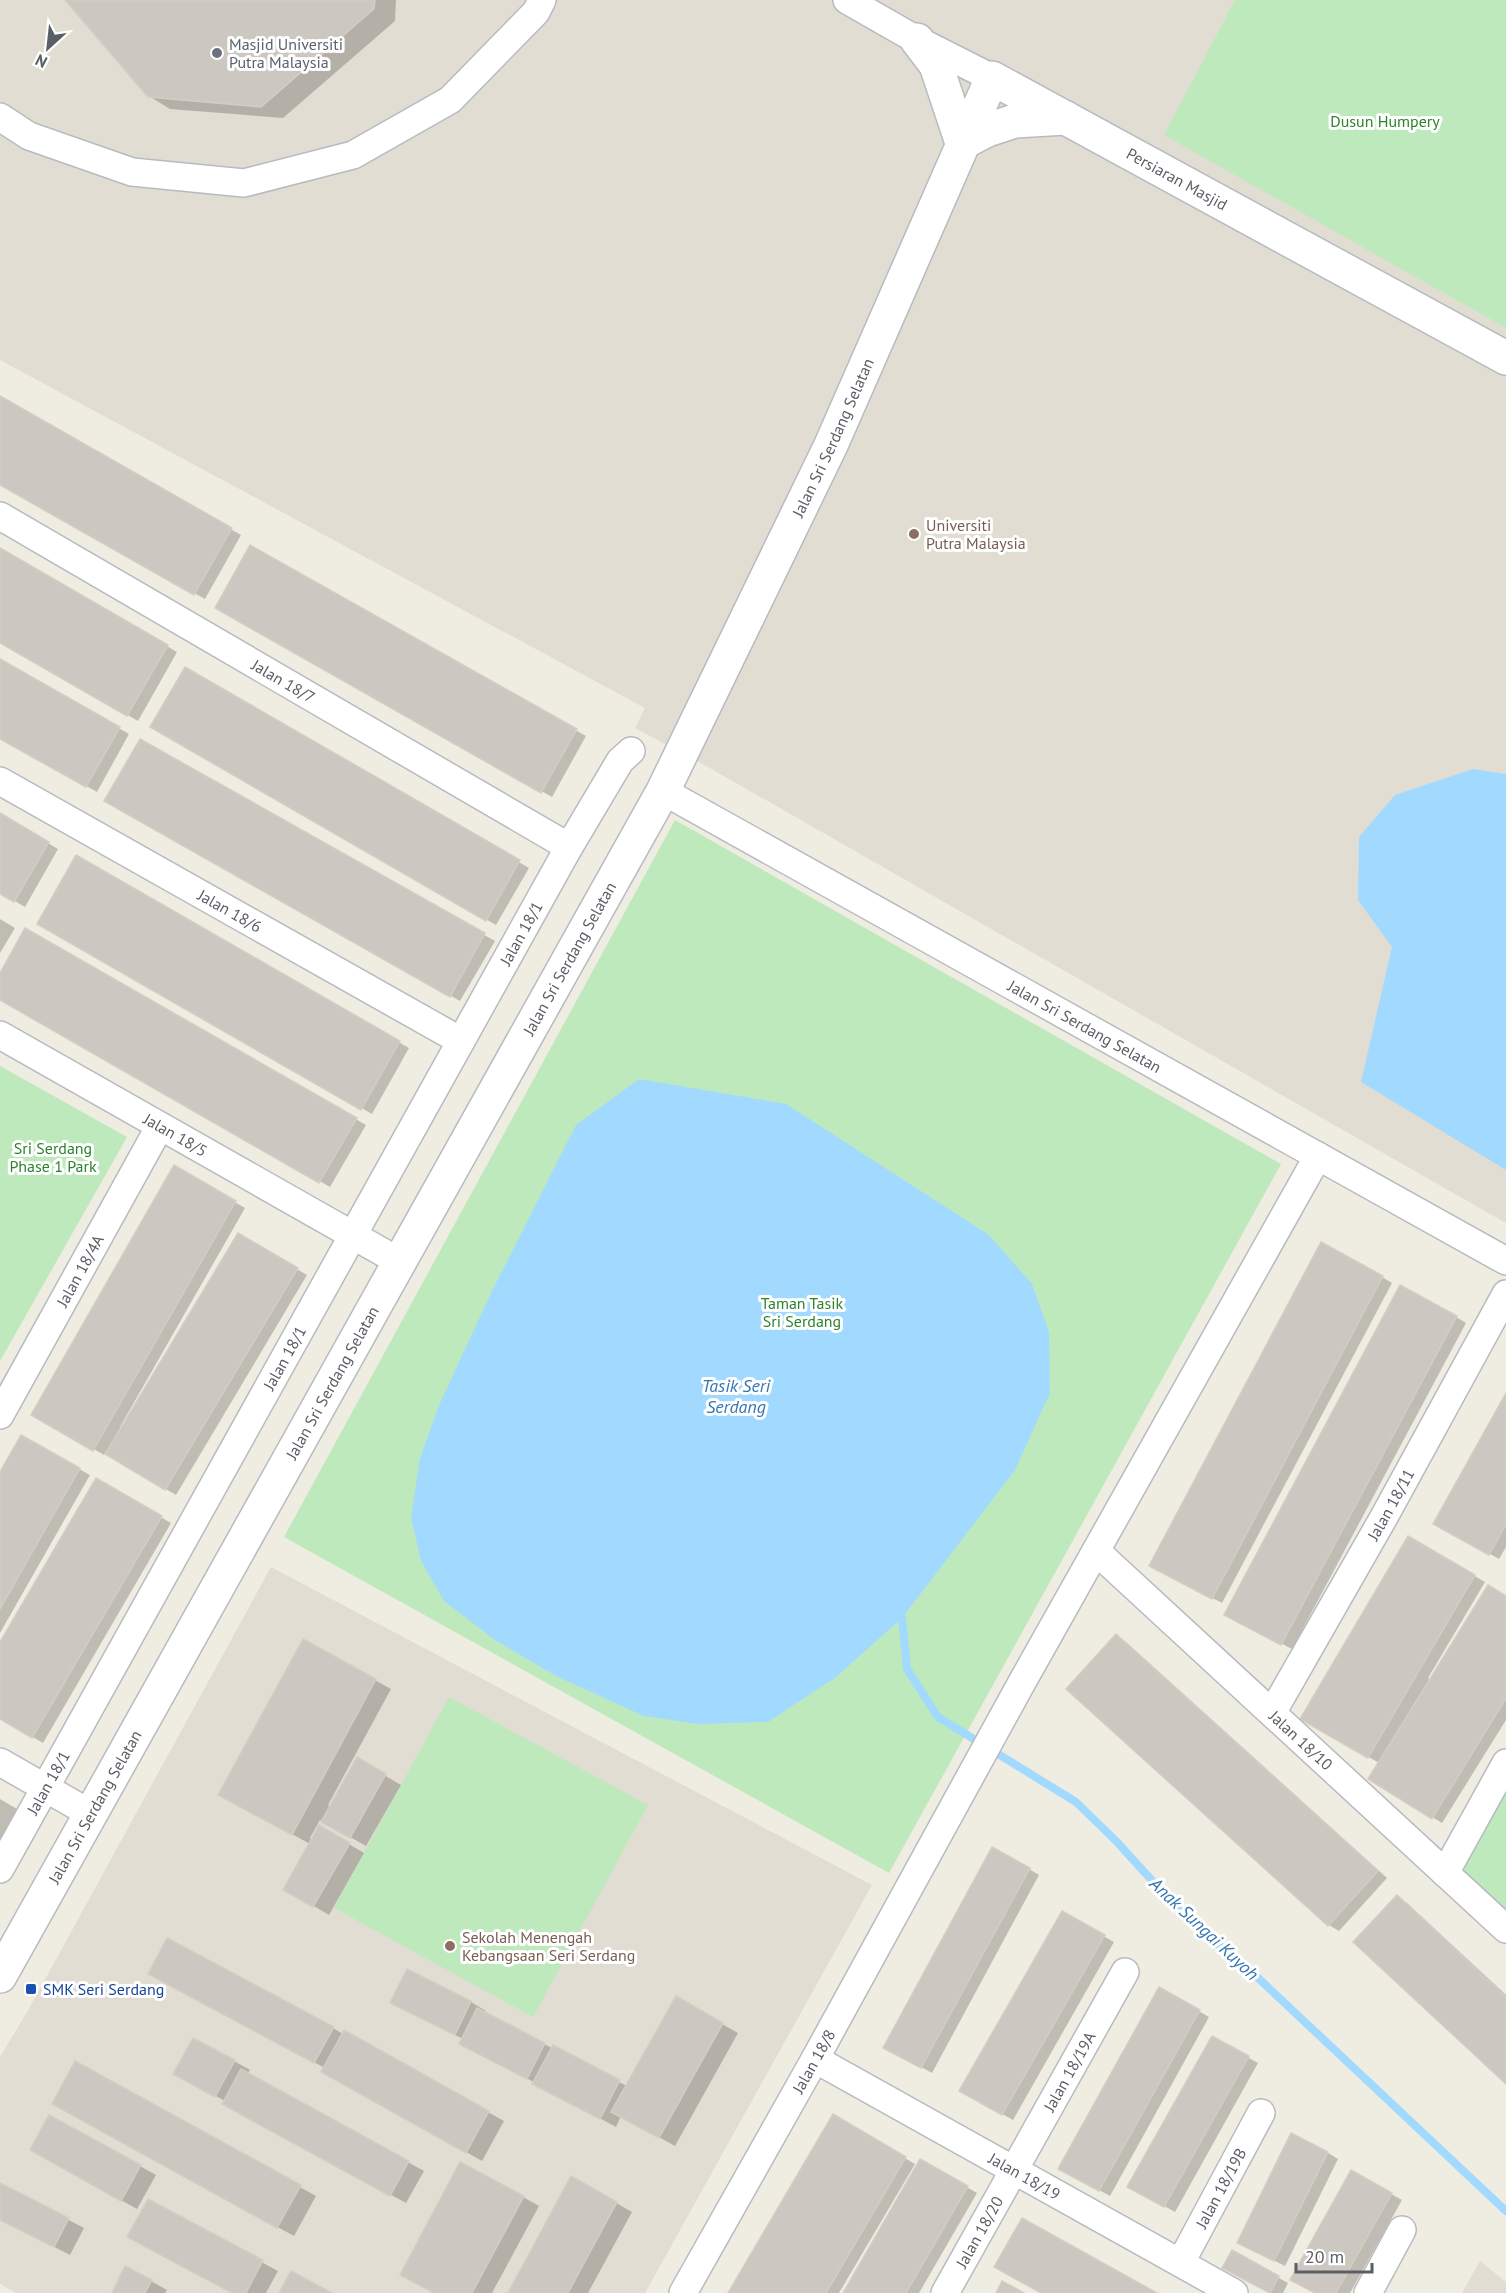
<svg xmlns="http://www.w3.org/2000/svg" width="1506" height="2293" viewBox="0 0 1506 2293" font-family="'PT Sans',sans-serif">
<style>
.education{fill:#e1ddd3}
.green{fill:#bee9bc}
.water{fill:#a2daff}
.shadow{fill:#0003}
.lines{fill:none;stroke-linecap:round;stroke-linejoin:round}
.stream{stroke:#a2daff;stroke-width:8}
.building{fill:#ccc8c1;stroke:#d4cdc0;stroke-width:1.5}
.minor-casing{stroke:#b7bbc0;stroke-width:30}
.tertiary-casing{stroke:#b7bbc0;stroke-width:36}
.minor{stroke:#fff;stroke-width:27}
.tertiary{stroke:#fff;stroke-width:33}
.worship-dot{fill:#6b7280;stroke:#fff;stroke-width:2}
.education-dot{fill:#8d6e63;stroke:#fff;stroke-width:2}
.transit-dot{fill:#1a4fb4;stroke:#fff;stroke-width:2}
.labels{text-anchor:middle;stroke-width:6;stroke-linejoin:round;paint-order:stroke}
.worship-label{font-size:16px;fill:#5b616d;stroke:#fff;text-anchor:start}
.park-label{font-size:16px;fill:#2c822d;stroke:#fff}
.street-label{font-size:16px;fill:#5a5f65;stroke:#fff}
.education-label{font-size:16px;fill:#785e54;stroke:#fff;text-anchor:start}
.transit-label{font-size:16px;fill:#164399;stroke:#fff;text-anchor:start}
.water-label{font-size:18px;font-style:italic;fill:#3376b2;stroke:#fff}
</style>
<rect width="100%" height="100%" fill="#efece2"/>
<!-- education -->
<g class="education">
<path d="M0,0H1506V1223L708,767L635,728L645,708L0,360Z"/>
<path d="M271,1567L872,1885L645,2293H16L0,2284V2057L30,2007Z"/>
<path d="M1480,2261L1506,2282V2293H1462Z"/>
</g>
<!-- green -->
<g class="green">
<path d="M1235,0H1506V328L1164,135Z"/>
<path d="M675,820L1281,1164L889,1873L284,1537Z"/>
<path d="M0,1066L127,1137L0,1361Z"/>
<path d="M449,1697L648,1805L533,2017L334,1908Z"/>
<path d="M1506,1783V1913L1465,1879L1464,1861Z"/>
</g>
<!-- water -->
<g class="water">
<path d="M1473,769L1506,774V1170L1361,1082L1392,947L1358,900L1359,837L1395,795Z"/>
<path d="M639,1079L786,1104L989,1235L1032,1284L1049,1332L1050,1393L1015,1470L902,1618L836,1677L768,1722L698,1724L644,1716L556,1676L495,1640L444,1601L421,1561L411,1518L420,1458L440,1403L492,1291L576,1125Z"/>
</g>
<!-- shadow -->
<g class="shadow">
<path d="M68,0H396L395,21L283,118L170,109L149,96Z"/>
<path d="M0,398L241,535L205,599L0,483Z"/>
<path d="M251,547L586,736L552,797L217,608Z"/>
<path d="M0,549L177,652L138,721L0,641Z"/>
<path d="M0,660L129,734L97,792L0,737Z"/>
<path d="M185,669L529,868L496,925L152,726Z"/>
<path d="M141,741L495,941L460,1001L106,801Z"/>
<path d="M0,815L58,849L25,907L0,892Z"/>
<path d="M76,857L409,1048L372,1114L39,923Z"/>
<path d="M0,919L15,928L0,953Z"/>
<path d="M26,930L366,1125L330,1187L0,998V976Z"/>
<path d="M174,1167L245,1208L120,1427L122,1429L238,1235L307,1275L176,1495L105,1453L104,1455L33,1414Z"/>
<path d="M1382,1277L1392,1283L1222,1603L1161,1571Z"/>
<path d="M1456,1317L1466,1323L1292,1649L1236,1620Z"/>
<path d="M1506,1396V1547L1499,1559L1435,1523Z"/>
<path d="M22,1437L90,1475L0,1633V1475Z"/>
<path d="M97,1480L171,1523L43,1743L0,1718V1645Z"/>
<path d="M1409,1538L1485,1582L1428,1678L1431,1680L1506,1597V1720L1442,1823L1370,1779L1379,1763L1302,1718Z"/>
<path d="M1116,1636L1126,1642L1387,1878L1339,1931L1329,1925Z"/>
<path d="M304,1641L391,1689L328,1805L331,1807L357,1759L401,1785L366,1846L320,1820L310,1838L313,1840L320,1827L364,1853L329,1915L285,1889L310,1844L236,1803Z"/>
<path d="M0,1799L17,1809L0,1840Z"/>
<path d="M1029,1869L1039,1875L932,2073L885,2047Z"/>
<path d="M1397,1897L1407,1903L1506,1995V2082Z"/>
<path d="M1063,1913L1114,1942L1013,2120L961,2091Z"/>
<path d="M408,1971L471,2002L486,2011L485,2014L627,2086L676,1998L738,2033L675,2146L621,2116L616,2127L475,2050L463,2039L408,2011Z"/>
<path d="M165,1982L333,2028L343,2034L345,2032L504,2121L482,2161L323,2071L325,2068Z"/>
<path d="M1160,1989L1209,2017L1110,2196L1060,2168Z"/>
<path d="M1213,2038L1258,2063L1175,2212L1129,2186Z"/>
<path d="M234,2061L250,2070L247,2074L424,2171L406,2203L239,2112L225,2101L191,2083Z"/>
<path d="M76,2063L316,2196L294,2236L69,2113Z"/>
<path d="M833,2116L915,2164L839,2293H730Z"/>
<path d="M1328,2153L1338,2159L1285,2266L1249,2248Z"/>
<path d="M47,2159L140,2166L156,2175L137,2209Z"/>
<path d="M921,2161L977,2193L919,2293H845Z"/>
<path d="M1352,2172L1402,2200L1350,2293H1317Z"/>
<path d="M572,2178L632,2212L588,2293H509Z"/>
<path d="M0,2184L84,2228L70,2255L0,2219Z"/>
<path d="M523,2197L539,2206L492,2293H435Z"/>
<path d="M148,2201L278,2271L266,2293H234Z"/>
<path d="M1232,2252L1288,2283L1283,2293H1269L1224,2268Z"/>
<path d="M151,2281L167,2290L165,2293H113Z"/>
</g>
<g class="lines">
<!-- stream -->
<path class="stream" d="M902,1618L907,1669L938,1717L1076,1802L1117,1842L1187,1919L1256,1976L1506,2211"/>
</g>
<!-- building -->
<g class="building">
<path d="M65,0H375L374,9L261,107L148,97Z"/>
<path d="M0,396L232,528L194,595L0,485Z"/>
<path d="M250,545L577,729L541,793L215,608Z"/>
<path d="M0,548L168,645L127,716L0,643Z"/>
<path d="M0,659L120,727L86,787L0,739Z"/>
<path d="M185,667L520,860L486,921L150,727Z"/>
<path d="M140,739L485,933L450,997L104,801Z"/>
<path d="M0,813L49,842L14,902L0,894Z"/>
<path d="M76,855L400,1041L361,1110L37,924Z"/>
<path d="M25,928L357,1118L319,1183L0,1000V973Z"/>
<path d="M174,1165L236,1201L93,1451L31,1415Z"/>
<path d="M238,1233L298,1268L165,1490L105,1454Z"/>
<path d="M1321,1242L1383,1276L1212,1599L1149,1566Z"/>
<path d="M1400,1285L1457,1316L1281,1645L1224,1615Z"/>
<path d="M1506,1393V1524L1489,1555L1433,1524Z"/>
<path d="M21,1435L80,1468L0,1609V1472Z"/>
<path d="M96,1478L162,1516L32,1738L0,1719V1642Z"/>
<path d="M1408,1536L1475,1575L1368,1758L1300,1719Z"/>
<path d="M1488,1585L1506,1596V1698L1432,1819L1368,1779Z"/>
<path d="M1116,1634L1378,1871L1328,1926L1066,1689Z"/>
<path d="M303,1639L376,1679L292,1835L218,1795Z"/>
<path d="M357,1757L386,1774L350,1838L321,1822Z"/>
<path d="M319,1825L350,1843L313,1907L283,1890Z"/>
<path d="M992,1847L1030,1868L921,2068L883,2048Z"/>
<path d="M1397,1895L1506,1997V2084L1353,1942Z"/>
<path d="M1062,1911L1105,1935L1002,2115L959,2091Z"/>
<path d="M167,1938L334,2027L314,2063L148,1974Z"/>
<path d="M407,1969L471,2001L455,2035L390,2003Z"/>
<path d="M1159,1987L1200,2010L1099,2191L1058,2169Z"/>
<path d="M676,1996L723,2023L659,2138L611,2112Z"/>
<path d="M477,2008L545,2043L527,2079L459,2044Z"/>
<path d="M344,2030L489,2111L466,2153L321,2072Z"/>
<path d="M1212,2036L1249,2056L1164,2207L1127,2187Z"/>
<path d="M193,2038L235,2060L215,2097L173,2074Z"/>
<path d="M553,2045L620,2080L600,2119L532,2084Z"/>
<path d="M75,2061L301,2185L277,2228L52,2104Z"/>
<path d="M241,2069L409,2161L390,2196L222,2104Z"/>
<path d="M833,2114L906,2157L826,2293H728Z"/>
<path d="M49,2115L141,2165L121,2201L30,2150Z"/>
<path d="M1291,2133L1328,2152L1274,2261L1237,2243Z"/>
<path d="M920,2159L968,2186L906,2293H843Z"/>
<path d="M460,2162L524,2196L472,2293H434L400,2275Z"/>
<path d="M1351,2170L1392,2193L1336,2293H1315L1290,2280Z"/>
<path d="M571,2176L617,2202L568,2293H508Z"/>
<path d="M0,2183L69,2218L54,2247L0,2220Z"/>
<path d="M148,2199L263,2260L246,2293H232L127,2237Z"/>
<path d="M1022,2218L1157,2293H1041L994,2267Z"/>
<path d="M1232,2250L1279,2276L1270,2293L1222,2268Z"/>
<path d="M125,2266L152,2280L145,2293H112Z"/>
<path d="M291,2271L332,2293H279Z"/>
<path d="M1002,2281L1024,2293H996Z"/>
</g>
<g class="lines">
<!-- minor casing -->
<g class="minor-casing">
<g id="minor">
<path d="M847,0L917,40L992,78"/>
<path d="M0,117L29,136L132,172L244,183L353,155L450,100L536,12L542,0"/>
<path id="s1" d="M0,516L569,847"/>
<path id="s2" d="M0,781L461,1041"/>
<path id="s3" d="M663,791L1506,1261"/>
<path id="s4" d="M0,1035L400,1262"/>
<path id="s5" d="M0,1415L160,1126"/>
<path id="s6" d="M1096,1551L1506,1929"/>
<path id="s7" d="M1272,1713L1384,1517L1506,1294"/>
<path d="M0,1762L91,1814"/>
<path id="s8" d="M0,1869L569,847L620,761L631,751"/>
<path d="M1445,1873L1506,1763"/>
<path id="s9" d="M815,2059L1234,2293"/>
<path id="s10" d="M1181,2262L1261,2113"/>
<path id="s11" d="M683,2293L815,2059L1021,1684L1318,1156"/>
<path id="s12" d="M945,2293L1125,1972"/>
<path d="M1368,2293L1402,2230"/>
</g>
</g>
<!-- tertiary casing -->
<g class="tertiary-casing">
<g id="tertiary">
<path d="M917,40L936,65L962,143"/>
<path d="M962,143L987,130L1015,121L1066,118"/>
<path id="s13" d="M0,1976L663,791L831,445L992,78L1506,358"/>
</g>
</g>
<!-- minor -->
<use href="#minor" class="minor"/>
<!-- tertiary -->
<use href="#tertiary" class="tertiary"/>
</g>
<!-- markers -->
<circle class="worship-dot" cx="217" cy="53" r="6"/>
<g class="education-dot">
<circle cx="914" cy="534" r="6"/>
<circle cx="450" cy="1946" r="6"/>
</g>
<rect class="transit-dot" x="25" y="1983" width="12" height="12" rx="3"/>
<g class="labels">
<!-- worship labels -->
<g class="worship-label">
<text x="229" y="50">Masjid Universiti<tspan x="229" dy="18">Putra Malaysia</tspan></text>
</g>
<!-- park labels -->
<g class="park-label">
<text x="1385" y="127">Dusun Humpery</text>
<text x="53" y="1154">Sri Serdang<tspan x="53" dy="18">Phase 1 Park</tspan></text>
<text x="802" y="1309">Taman Tasik<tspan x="802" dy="18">Sri Serdang</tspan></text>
</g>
<!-- street labels -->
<g class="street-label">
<text dy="6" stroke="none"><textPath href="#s13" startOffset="2354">Persiaran Masjid</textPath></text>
<text dy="6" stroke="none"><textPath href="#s13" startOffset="1750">Jalan Sri Serdang Selatan</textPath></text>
<text dy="6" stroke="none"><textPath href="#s1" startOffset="328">Jalan 18/7</textPath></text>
<text dy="6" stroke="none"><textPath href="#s2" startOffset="264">Jalan 18/6</textPath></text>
<text dy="6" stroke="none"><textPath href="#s8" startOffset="1071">Jalan 18/1</textPath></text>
<text dy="6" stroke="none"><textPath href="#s13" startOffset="1166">Jalan Sri Serdang Selatan</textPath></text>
<text dy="6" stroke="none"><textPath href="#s3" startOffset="483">Jalan Sri Serdang Selatan</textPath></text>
<text dy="6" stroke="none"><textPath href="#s4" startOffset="202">Jalan 18/5</textPath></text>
<text dy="6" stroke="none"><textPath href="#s5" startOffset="165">Jalan 18/4A</textPath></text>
<text dy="6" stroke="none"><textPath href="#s8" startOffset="585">Jalan 18/1</textPath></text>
<text dy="6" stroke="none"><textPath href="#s13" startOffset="680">Jalan Sri Serdang Selatan</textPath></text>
<text dy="6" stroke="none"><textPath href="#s7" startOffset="240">Jalan 18/11</textPath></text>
<text dy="6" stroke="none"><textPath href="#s6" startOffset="279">Jalan 18/10</textPath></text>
<text dy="6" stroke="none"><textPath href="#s8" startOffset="99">Jalan 18/1</textPath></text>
<text dy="6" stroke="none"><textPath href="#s13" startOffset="194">Jalan Sri Serdang Selatan</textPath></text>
<text dy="6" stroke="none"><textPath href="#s11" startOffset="266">Jalan 18/8</textPath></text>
<text dy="6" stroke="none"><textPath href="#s12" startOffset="254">Jalan 18/19A</textPath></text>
<text dy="6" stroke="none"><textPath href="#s9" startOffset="240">Jalan 18/19</textPath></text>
<text dy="6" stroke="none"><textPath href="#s10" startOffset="84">Jalan 18/19B</textPath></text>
<text dy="6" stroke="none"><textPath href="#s12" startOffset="70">Jalan 18/20</textPath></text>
</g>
<!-- education labels -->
<g class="education-label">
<text x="926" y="531">Universiti<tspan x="926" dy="18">Putra Malaysia</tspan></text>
<text x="462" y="1943">Sekolah Menengah<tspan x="462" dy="18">Kebangsaan Seri Serdang</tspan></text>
</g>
<!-- transit labels -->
<g class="transit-label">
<text x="43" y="1995">SMK Seri Serdang</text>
</g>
<!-- water labels -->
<g class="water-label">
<text x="736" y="1392">Tasik Seri<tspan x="736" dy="21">Serdang</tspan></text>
<text transform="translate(1204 1929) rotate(43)" y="6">Anak Sungai Kuyoh</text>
</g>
</g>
<!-- north arrow -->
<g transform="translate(48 48) rotate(207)" stroke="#ffffff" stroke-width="4.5" paint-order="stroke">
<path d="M0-4.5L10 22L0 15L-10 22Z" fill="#5a5f65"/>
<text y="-9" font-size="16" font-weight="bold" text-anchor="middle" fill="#5a5f65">N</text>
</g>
<!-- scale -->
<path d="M1296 2263v9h76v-9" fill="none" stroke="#5a5f65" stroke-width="3"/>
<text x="1305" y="2263" font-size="18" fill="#5a5f65" stroke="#ffffff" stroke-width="4.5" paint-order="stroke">20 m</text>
</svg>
